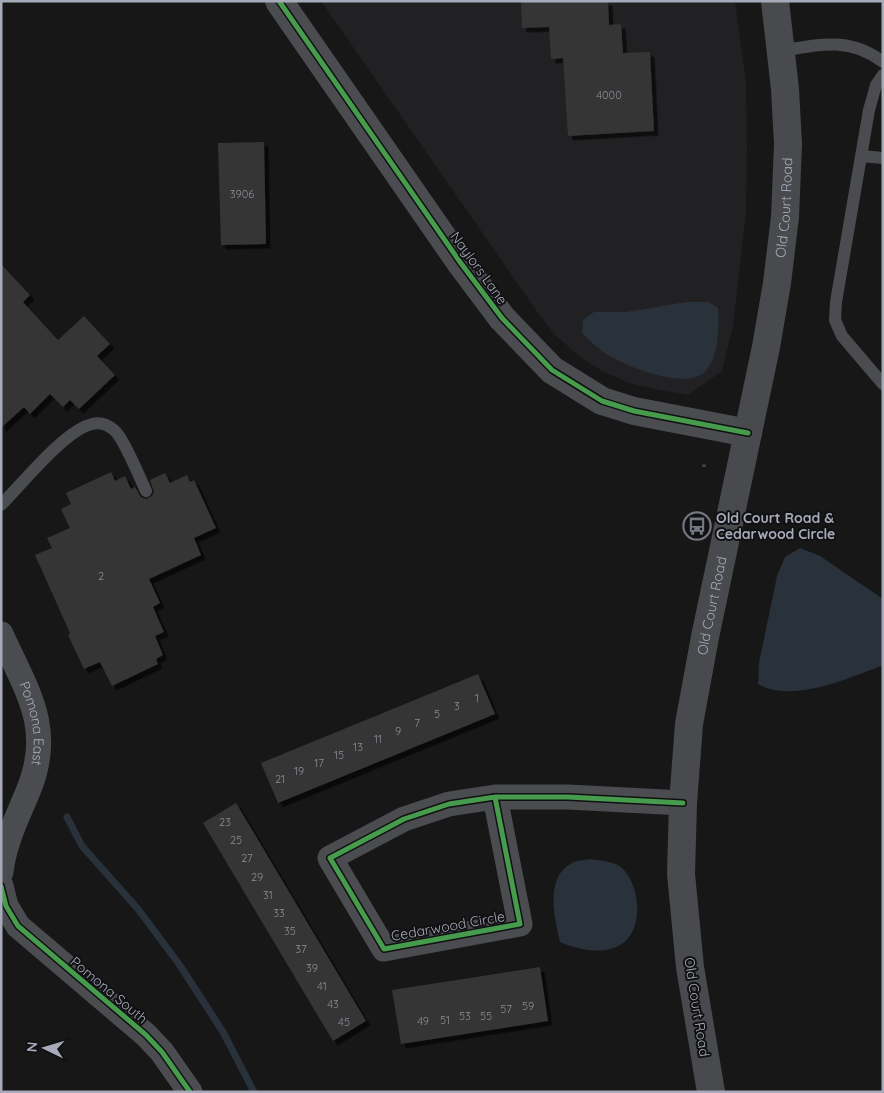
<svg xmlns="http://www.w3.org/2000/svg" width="884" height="1093" viewBox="0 0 884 1093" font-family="Quicksand,sans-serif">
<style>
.built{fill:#212123}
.water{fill:#29313a}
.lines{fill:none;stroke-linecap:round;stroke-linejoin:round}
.stream{stroke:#29313a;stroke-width:7}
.building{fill:#353536;filter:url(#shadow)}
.path{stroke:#4d4d52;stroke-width:3;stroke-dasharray:2.5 4;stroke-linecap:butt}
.service{stroke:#4b4c50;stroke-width:12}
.minor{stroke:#4b4c50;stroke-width:25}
.tertiary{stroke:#4b4c50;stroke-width:28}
.secondary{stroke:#494a4e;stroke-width:28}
.cycleway-casing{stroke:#111113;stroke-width:8}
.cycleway{stroke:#469c4c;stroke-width:5}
.labels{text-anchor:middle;stroke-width:4;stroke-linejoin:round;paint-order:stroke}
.number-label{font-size:11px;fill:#8a8e98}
.street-label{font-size:14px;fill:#a7abb9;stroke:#111113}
.poi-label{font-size:14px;font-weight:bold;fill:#a7abb9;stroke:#111113;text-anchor:start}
</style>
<defs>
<filter id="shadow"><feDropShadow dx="4.5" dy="4.5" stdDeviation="0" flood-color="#0009"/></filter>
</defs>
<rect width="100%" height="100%" fill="#171717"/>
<!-- built -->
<path class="built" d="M321,1H735L746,83L747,149L746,212L733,326L722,371L688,395L659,390L629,383L602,371L579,356L554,334L536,310Z"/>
<!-- water -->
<g class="water">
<path d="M686,302H709L718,308C719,326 719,356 706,371C686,392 621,365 602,351C595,346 589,339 582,333L583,320L594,312H626Z"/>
<path d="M800,548L820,556L883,599V665C850,678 791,704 758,684L759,663L777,576L785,557Z"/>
<path d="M591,859C601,861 615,861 623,869C640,886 644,928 623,943C606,956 578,950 560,942C555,919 544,877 572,863C577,860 585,860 591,859Z"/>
</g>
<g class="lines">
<!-- stream -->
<path class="stream" d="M67,817L82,846L138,909L179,964L223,1032L254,1092"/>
</g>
<!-- building -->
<g class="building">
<path d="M521,1H608L609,25L621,24L623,53L650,52L654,131L568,136L563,58L551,59L549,27L522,28Z"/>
<path d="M264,142L266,244L221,245L218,143Z"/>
<path d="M1,264L30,295L23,302L58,340L84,316L110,344L97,356L115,375L79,409L70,400L63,407L50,394L30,414L24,407L1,428Z"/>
<path d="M111,472L115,481L125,476L131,489L135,487L141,497L146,499L152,496L154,492L150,480L165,473L170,483L187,475L190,482L194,480L216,528L194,538L201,555L149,579L160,603L153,607L164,632L155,636L163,655L156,659L158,664L112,686L100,662L84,669L68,635L70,633L35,555L52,548L47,538L70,528L61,509L71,504L66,493Z"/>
<path d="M478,674L495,714L278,803L261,763Z"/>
<path d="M236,803L366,1021L333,1041L203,823Z"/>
<path d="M540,967L548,1021L401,1044L392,990Z"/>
</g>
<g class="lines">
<!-- path -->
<path class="path" d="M704,467V463"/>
<!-- service -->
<g class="service">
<path d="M782,51C820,44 850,37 883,62"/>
<path d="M883,75L876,85L869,110L836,302L835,320L842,336L883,384"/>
<path d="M861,156L883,158"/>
<path d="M1,505C22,484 65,430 92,424C100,422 108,425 114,430C123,437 140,478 146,491"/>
</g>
<!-- minor -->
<g class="minor">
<path id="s1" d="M1,634C26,690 54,727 29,789C18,816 4,843 1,872"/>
<path d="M495,797L520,924L384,949L330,858L404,819L449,804L495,797H568L683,803"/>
<path d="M1,886L6,906L18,926L146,1035L162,1052L190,1092"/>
</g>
<!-- tertiary -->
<path class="tertiary" d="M279,1L460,262L502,318L552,370L602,401L634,411L748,433"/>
<!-- secondary -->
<path class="secondary" id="s2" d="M711,1092L690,967L681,874L683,803L689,724L705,637L766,347L777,283L785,217L788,144L785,89L775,1"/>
<!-- cycleway casing -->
<g class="cycleway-casing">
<g id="cycleway">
<path d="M279,1L460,262L502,318L552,370L602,401L634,411L748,433"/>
<path d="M495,797L520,924L384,949L330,858L404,819L449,804L495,797H568L683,803"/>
<path d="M1,886L6,906L18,926L146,1035L162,1052L190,1092"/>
</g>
</g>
<!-- cycleway -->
<use href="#cycleway" class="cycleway"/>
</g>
<!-- icons -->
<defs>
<g id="bus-ring" transform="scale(1.4375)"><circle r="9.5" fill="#111113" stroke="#757780" stroke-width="1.5"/><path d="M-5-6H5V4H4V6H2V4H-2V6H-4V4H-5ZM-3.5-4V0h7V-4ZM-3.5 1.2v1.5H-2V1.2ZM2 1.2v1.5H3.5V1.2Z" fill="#757780"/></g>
</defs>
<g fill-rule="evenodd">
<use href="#bus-ring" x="697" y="526"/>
</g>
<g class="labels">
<!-- number labels -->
<g class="number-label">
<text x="609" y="99">4000</text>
<text x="242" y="198">3906</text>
<text x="101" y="580">2</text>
<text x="477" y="702">1</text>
<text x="457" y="710">3</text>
<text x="437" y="718">5</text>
<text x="417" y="727">7</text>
<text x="398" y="735">9</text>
<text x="378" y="743">11</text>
<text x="358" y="751">13</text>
<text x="339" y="759">15</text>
<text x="319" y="767">17</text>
<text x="299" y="775">19</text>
<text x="280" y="783">21</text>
<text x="225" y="826">23</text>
<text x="236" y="844">25</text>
<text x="247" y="862">27</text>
<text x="257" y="881">29</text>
<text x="268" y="899">31</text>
<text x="279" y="917">33</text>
<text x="290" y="935">35</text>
<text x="301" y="953">37</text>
<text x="312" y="972">39</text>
<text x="322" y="990">41</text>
<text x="333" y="1008">43</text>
<text x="528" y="1010">59</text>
<text x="506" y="1013">57</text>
<text x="465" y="1020">53</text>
<text x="486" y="1020">55</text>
<text x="445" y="1024">51</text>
<text x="423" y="1025">49</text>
<text x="344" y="1026">45</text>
</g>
<!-- street labels -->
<g class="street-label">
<text dy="5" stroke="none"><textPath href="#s2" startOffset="896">Old Court Road</textPath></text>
<text transform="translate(479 268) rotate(54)" y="5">Naylors Lane</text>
<text dy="5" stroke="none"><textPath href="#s2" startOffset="491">Old Court Road</textPath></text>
<text dy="5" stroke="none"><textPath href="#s1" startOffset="96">Pomona East</textPath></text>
<text transform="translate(448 926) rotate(-10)" y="5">Cedarwood Circle</text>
<text transform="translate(109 990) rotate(40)" y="5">Pomona South</text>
<text transform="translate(697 1007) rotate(81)" y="5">Old Court Road</text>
</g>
<!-- poi labels -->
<g class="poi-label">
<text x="716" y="523">Old Court Road &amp;<tspan x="716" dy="16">Cedarwood Circle</tspan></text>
</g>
</g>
<!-- border -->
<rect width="884" height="1093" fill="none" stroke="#a7abb9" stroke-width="5"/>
<!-- north arrow -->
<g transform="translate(45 1048) rotate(275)" stroke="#111113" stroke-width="4" paint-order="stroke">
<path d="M0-4L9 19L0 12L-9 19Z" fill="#a7abb9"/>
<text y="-8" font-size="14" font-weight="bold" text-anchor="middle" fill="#a7abb9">N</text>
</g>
</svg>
